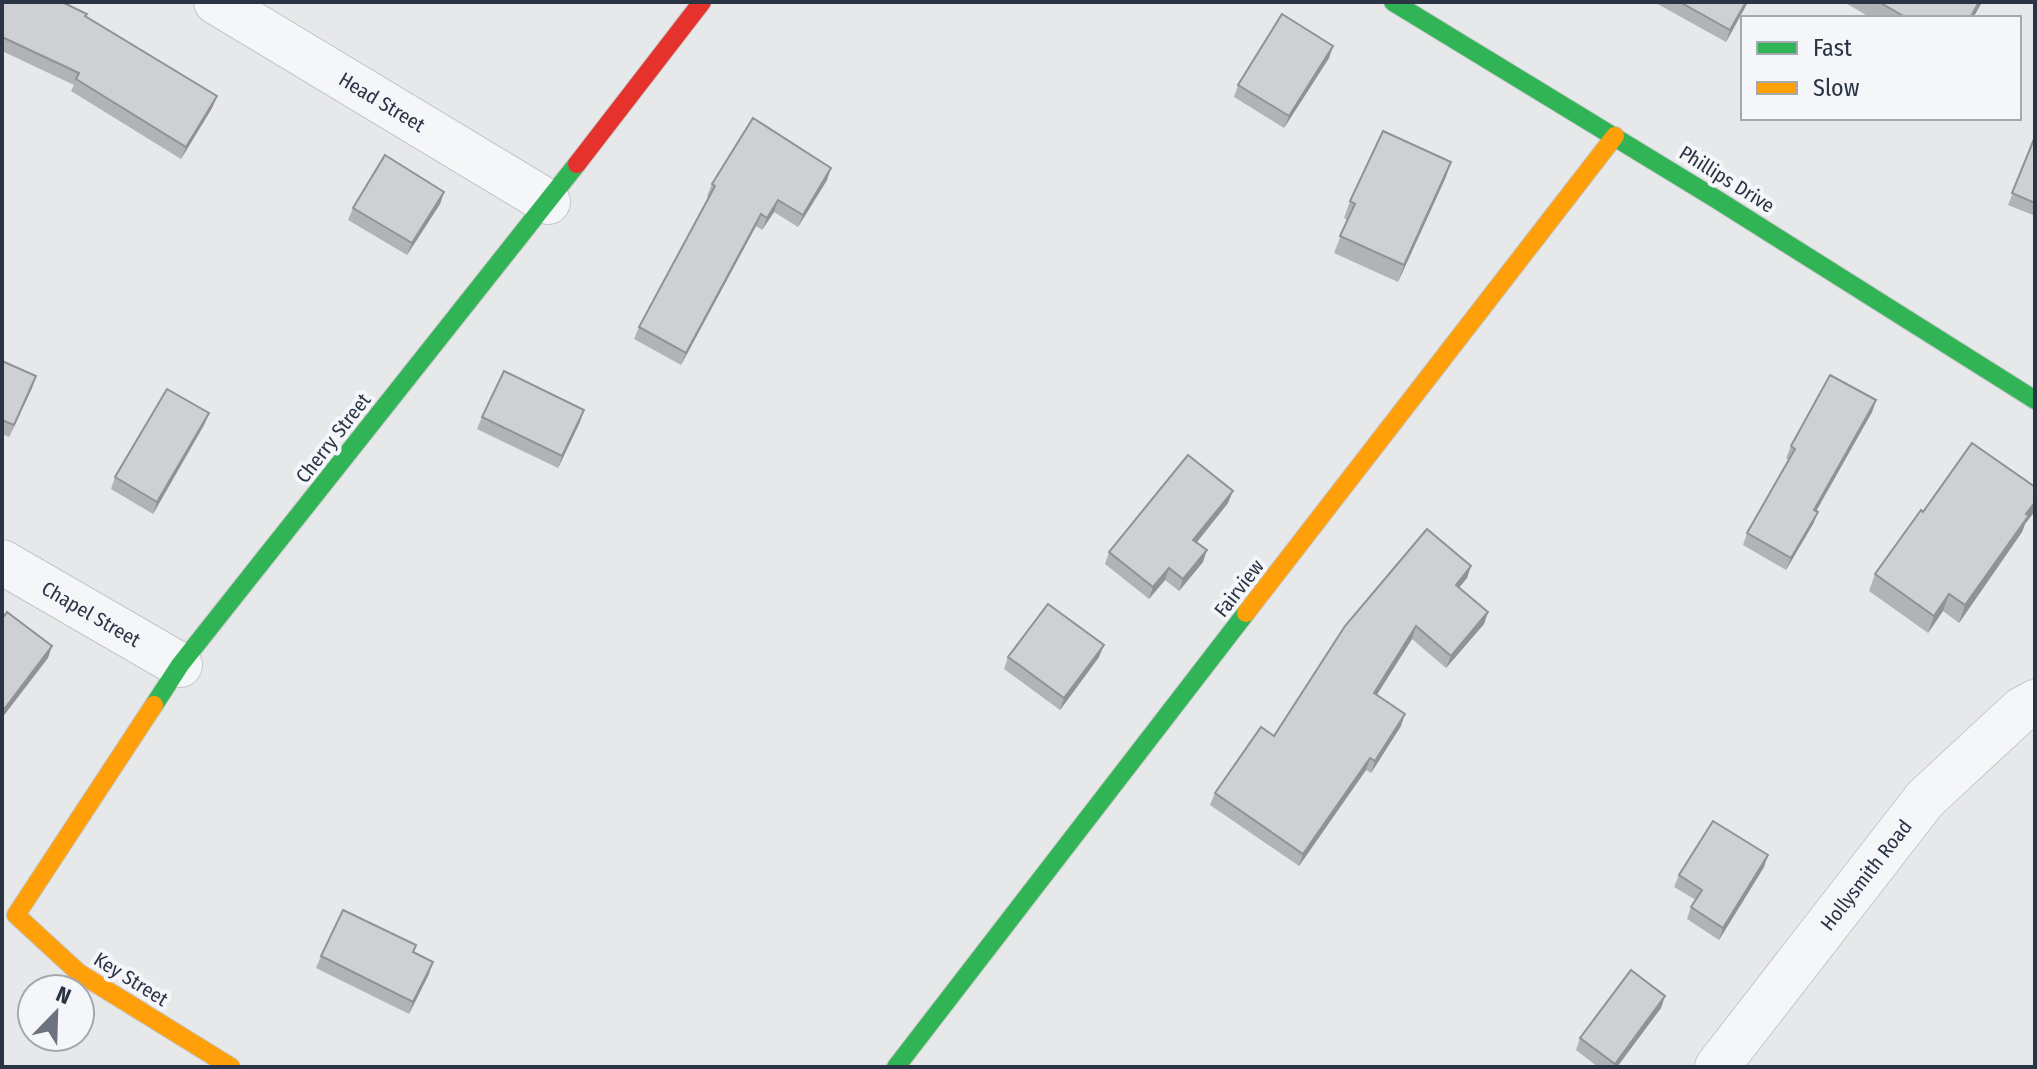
<svg xmlns="http://www.w3.org/2000/svg" width="2037" height="1069" viewBox="0 0 2037 1069" font-family="'Fira Sans Condensed',sans-serif">
<style>
.lines{fill:none;stroke-linecap:round;stroke-linejoin:round}
.street-casing{stroke:#c4c6c8;stroke-width:46}
.fast-casing{stroke:#c4c6c8;stroke-width:20}
.slow-casing{stroke:#c4c6c8;stroke-width:20}
.jam-casing{stroke:#c4c6c8;stroke-width:20}
.street{stroke:#f5f6f7;stroke-width:44}
.fast{stroke:#30b455;stroke-width:18}
.slow{stroke:#ff9f0a;stroke-width:18}
.jam{stroke:#e5322d;stroke-width:18}
.wall{fill:#b1b3b5}
.shaded-wall{fill:#909294}
.building{fill:#ced0d3;stroke:#909294;stroke-width:2}
.labels{text-anchor:middle;stroke-width:8;stroke-linejoin:round;paint-order:stroke}
.street-label{font-size:20px;fill:#2b3445;stroke:#f4f6f9}
</style>
<rect width="100%" height="100%" fill="#e6e8ea"/>
<g class="lines">
<!-- street casing -->
<g class="street-casing">
<g id="street">
<path d="M216,2L548,202"/>
<path d="M2,562L180,665"/>
<path d="M1717,1067L1925,799L2022,709L2035,702"/>
</g>
</g>
<!-- fast casing -->
<g class="fast-casing">
<g id="fast">
<path d="M1393,2L1716,199L2035,400"/>
<path d="M154,705L180,665L577,164"/>
<path d="M896,1067L1246,613"/>
</g>
</g>
<!-- slow casing -->
<g class="slow-casing">
<g id="slow">
<path d="M1246,613L1615,136"/>
<path d="M154,705L16,915L79,973L231,1067"/>
</g>
</g>
<!-- jam casing -->
<g class="jam-casing">
<path id="jam" d="M577,164L702,2"/>
</g>
<!-- street -->
<use href="#street" class="street"/>
<!-- fast -->
<use href="#fast" class="fast"/>
<!-- slow -->
<use href="#slow" class="slow"/>
<!-- jam -->
<use href="#jam" class="jam"/>
</g>
<!-- wall -->
<g class="wall">
<path d="M2,2L85,16L217,96L212,108L181,159L71,91L74,85L2,51Z"/>
<path d="M1654,2H1748L1726,42Z"/>
<path d="M1844,2H1982L1973,18H1871Z"/>
<path d="M1333,46L1329,58L1284,128L1234,97L1238,85Z"/>
<path d="M2034,139H2035V216L2008,205Z"/>
<path d="M1451,162L1445,179L1398,282L1334,253L1347,220L1344,218L1350,201Z"/>
<path d="M827,180L798,227L774,212L762,230L756,226L681,365L634,339L639,327L709,197L707,196L712,184Z"/>
<path d="M444,192L440,204L407,255L348,220L353,208Z"/>
<path d="M2,361L32,388L9,437L2,434Z"/>
<path d="M1876,400L1872,412L1816,511L1818,512L1813,524L1786,570L1743,545L1747,533L1789,460L1786,458L1791,446Z"/>
<path d="M209,413L204,425L153,514L111,489L115,477Z"/>
<path d="M482,417L580,422L558,468L477,429Z"/>
<path d="M2035,487V511L2025,524L2022,532L1959,623L1943,611L1928,633L1869,591L1875,574L1923,512Z"/>
<path d="M1228,503L1197,542L1203,562L1179,591L1165,580L1149,599L1105,564L1109,552Z"/>
<path d="M1471,566L1467,578L1459,588L1488,612L1484,624L1446,668L1412,639L1376,695L1401,726L1371,773L1366,770L1299,866L1210,805L1215,793L1274,736Z"/>
<path d="M1008,657H1099L1060,710L1004,669Z"/>
<path d="M1764,867L1719,940L1687,919L1691,907L1696,900L1674,887L1679,875Z"/>
<path d="M413,953L429,974L409,1014L316,968L321,956Z"/>
<path d="M1665,996L1661,1008L1617,1067H1598L1576,1050L1580,1038Z"/>
</g>
<!-- shaded-wall -->
<g class="shaded-wall">
<path d="M1746,2H1748L1726,42L1730,30Z"/>
<path d="M1979,2H1982L1973,18H1970Z"/>
<path d="M1333,46L1329,58L1284,128L1289,116Z"/>
<path d="M217,96L212,108L181,159L186,147Z"/>
<path d="M1451,162L1445,179L1398,282L1404,265Z"/>
<path d="M831,168L827,180L798,227L803,215Z"/>
<path d="M444,192L440,204L407,255L412,243Z"/>
<path d="M778,200L774,212L762,230L767,218Z"/>
<path d="M761,214L756,226L681,365L686,353Z"/>
<path d="M36,376L32,388L9,437L14,425Z"/>
<path d="M1876,400L1872,412L1810,522L1814,510Z"/>
<path d="M584,410L580,422L558,468L562,456Z"/>
<path d="M209,413L204,425L153,514L157,502Z"/>
<path d="M1233,491L1228,503L1189,552L1193,540Z"/>
<path d="M2035,502V511L2025,524L2022,532L1959,623L1965,605Z"/>
<path d="M1818,512L1813,524L1786,570L1791,558Z"/>
<path d="M1207,550L1203,562L1179,591L1183,579Z"/>
<path d="M1471,566L1467,578L1451,597L1456,585Z"/>
<path d="M1169,568L1165,580L1149,599L1153,587Z"/>
<path d="M1949,594L1943,611L1928,633L1934,616Z"/>
<path d="M1488,612L1484,624L1446,668L1451,656Z"/>
<path d="M1416,626L1412,639L1370,706L1374,693Z"/>
<path d="M1104,645L1099,657L1060,710L1064,698Z"/>
<path d="M52,646L48,658L2,718V712Z"/>
<path d="M1405,714L1401,726L1371,773L1375,761Z"/>
<path d="M1370,758L1366,770L1299,866L1303,854Z"/>
<path d="M1768,855L1764,867L1719,940L1723,928Z"/>
<path d="M433,962L429,974L409,1014L413,1002Z"/>
<path d="M1665,996L1661,1008L1617,1067H1614Z"/>
</g>
<!-- building -->
<g class="building">
<path d="M2,2H62L87,14L85,16L217,96L186,147L76,79L79,73L2,37Z"/>
<path d="M1680,2H1746L1730,30Z"/>
<path d="M1879,2H1979L1970,18H1907Z"/>
<path d="M1282,14L1333,46L1289,116L1238,85Z"/>
<path d="M753,118L831,168L803,215L778,200L767,218L761,214L686,353L639,327L715,186L712,184Z"/>
<path d="M1383,131L1451,162L1404,265L1340,236L1355,204L1350,201Z"/>
<path d="M2034,139H2035V203L2012,193Z"/>
<path d="M385,155L444,192L412,243L353,208Z"/>
<path d="M2,361L36,376L14,425L2,420Z"/>
<path d="M504,371L584,410L562,456L482,417Z"/>
<path d="M1830,375L1876,400L1814,510L1818,512L1791,558L1747,533L1795,449L1791,446Z"/>
<path d="M167,389L209,413L157,502L115,477Z"/>
<path d="M1972,443L2035,487V502L2026,514L2029,515L1965,605L1949,594L1934,616L1875,574L1921,510L1923,512Z"/>
<path d="M1188,455L1233,491L1193,540L1207,550L1183,579L1169,568L1153,587L1109,552Z"/>
<path d="M1427,529L1471,566L1456,585L1488,612L1451,656L1416,626L1374,693L1405,714L1375,761L1370,758L1303,854L1215,793L1261,727L1274,736L1345,626Z"/>
<path d="M1048,604L1104,645L1064,698L1008,657Z"/>
<path d="M7,612L52,646L2,712V619Z"/>
<path d="M1713,821L1768,855L1723,928L1691,907L1702,890L1679,875Z"/>
<path d="M343,910L416,945L413,952L433,962L413,1002L321,956Z"/>
<path d="M1631,970L1665,996L1615,1064L1580,1038Z"/>
</g>
<g class="labels">
<!-- street labels -->
<g class="street-label">
<text transform="translate(382 102) rotate(31)" y="7">Head Street</text>
<text transform="translate(1727 179) rotate(32)" y="7">Phillips Drive</text>
<text transform="translate(333 438) rotate(-52)" y="7">Cherry Street</text>
<text transform="translate(1239 588) rotate(-52)" y="7">Fairview</text>
<text transform="translate(91 614) rotate(30)" y="7">Chapel Street</text>
<text transform="translate(1866 875) rotate(-52)" y="7">Hollysmith Road</text>
<text transform="translate(131 979) rotate(32)" y="7">Key Street</text>
</g>
</g>
<!-- border -->
<rect width="2037" height="1069" fill="none" stroke="#2b3445" stroke-width="8"/>
<!-- legend -->
<rect x="1741" y="16" width="280" height="104" fill="#f4f6f9" stroke="#a4a8b1" stroke-width="2"/>
<rect x="1757" y="42" width="40" height="12" fill="#30b455" stroke="#a4a8b1" stroke-width="2"/>
<text x="1813" y="56" font-size="24" fill="#2b3445">Fast</text>
<rect x="1757" y="82" width="40" height="12" fill="#ff9f0a" stroke="#a4a8b1" stroke-width="2"/>
<text x="1813" y="96" font-size="24" fill="#2b3445">Slow</text>
<!-- north arrow -->
<g transform="translate(56 1013) rotate(23)"><circle r="38" fill="#f4f6f9" stroke="#a4a8b1" stroke-width="2"/>
<path d="M0-6L14 30L0 20L-14 30Z" fill="#6c737f"/>
<text y="-12" font-size="22" font-weight="bold" text-anchor="middle" fill="#2b3445">N</text>
</g>
</svg>
